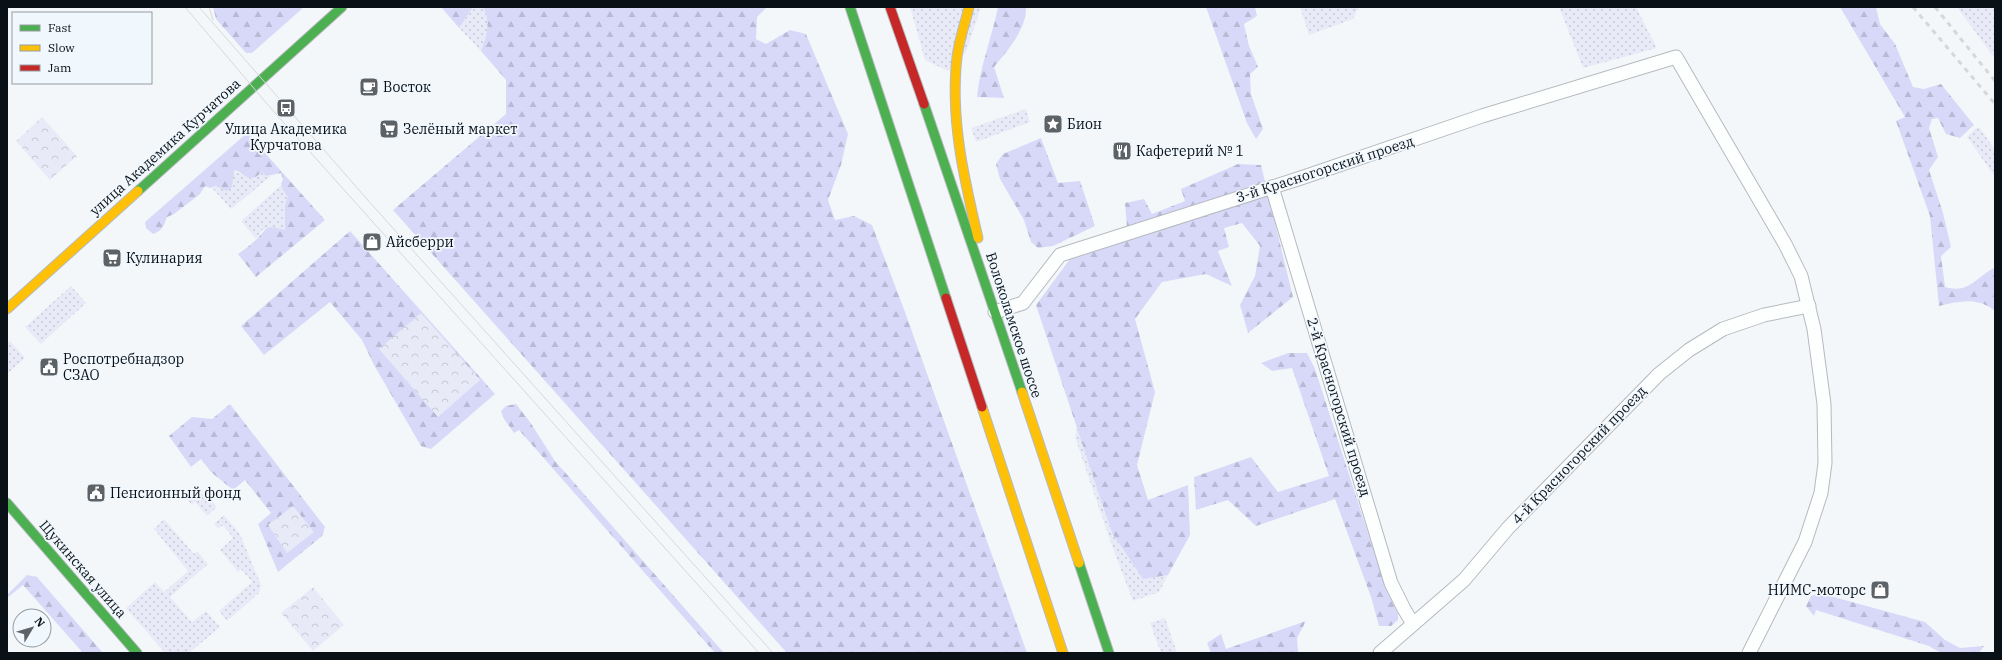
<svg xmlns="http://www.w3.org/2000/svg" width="2002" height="660" viewBox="0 0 2002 660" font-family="'IBM Plex Serif',serif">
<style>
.grass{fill:url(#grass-dots)}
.forest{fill:url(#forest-firs)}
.park{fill:url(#park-crowns)}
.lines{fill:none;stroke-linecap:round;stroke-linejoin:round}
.street-casing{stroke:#b5babf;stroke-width:15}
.fast-casing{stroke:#b5babf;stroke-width:11}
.slow-casing{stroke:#b5babf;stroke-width:11}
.jam-casing{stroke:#b5babf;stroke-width:11}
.street{stroke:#fdfefe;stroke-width:13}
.fast{stroke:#4caf50;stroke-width:9}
.slow{stroke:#ffc107;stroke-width:9}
.jam{stroke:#c62828;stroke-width:9}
.tram{stroke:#d6d8d8;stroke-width:1}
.rail{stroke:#d6d8d8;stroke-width:3;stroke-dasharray:5 5;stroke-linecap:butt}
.labels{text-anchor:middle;stroke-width:3.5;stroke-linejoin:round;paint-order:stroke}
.poi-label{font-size:14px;fill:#0a1116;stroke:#f0f8fe;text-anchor:start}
.street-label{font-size:14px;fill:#0a1116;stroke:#f0f8fe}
</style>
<defs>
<pattern id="grass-dots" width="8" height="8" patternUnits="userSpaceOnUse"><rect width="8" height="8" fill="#e8eaf7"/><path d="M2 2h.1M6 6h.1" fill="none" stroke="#c6c8d3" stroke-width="1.8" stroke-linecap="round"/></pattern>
<pattern id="forest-firs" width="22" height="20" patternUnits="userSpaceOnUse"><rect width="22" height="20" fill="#d8d9f8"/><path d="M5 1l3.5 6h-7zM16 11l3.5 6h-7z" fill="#b8b9d4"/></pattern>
<pattern id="park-crowns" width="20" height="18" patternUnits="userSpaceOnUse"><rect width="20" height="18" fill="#e8eaf7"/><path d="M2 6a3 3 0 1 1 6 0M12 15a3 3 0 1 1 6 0" fill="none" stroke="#c6c8d3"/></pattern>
</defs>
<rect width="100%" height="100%" fill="#f4f7fa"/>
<!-- grass -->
<g class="grass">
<path d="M473,7H483C491,23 487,34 481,51L459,28Z"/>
<path d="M910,7H981L966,52L948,71L925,60Z"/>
<path d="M1300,7H1359L1353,19L1309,35Z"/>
<path d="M1559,7H1636L1657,48L1583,68Z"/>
<path d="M1957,7H1995V59Z"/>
<path d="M1026,109L1030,122L976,142L971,128Z"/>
<path d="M1976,128H1980L1995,150V177L1967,137Z"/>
<path d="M233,170L240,174L258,175L262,172L266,176H271L231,209L212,188L233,181Z"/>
<path d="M281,185L283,190L288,197L286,205L285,231L279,228L262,230L256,239L241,221Z"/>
<path d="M71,286L86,303L41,344L25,327Z"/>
<path d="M10,341L25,358L7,374V344Z"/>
<path d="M1077,426L1112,533L1143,579L1168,575L1159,592L1133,601L1112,546L1075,437Z"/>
<path d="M198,492L207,496L217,507L207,516L195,502L192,505L187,499L193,494Z"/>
<path d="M224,515L240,534L261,585L259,593L227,621L219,611L252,582L241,569L238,572L220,550L233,538L223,525L218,529L214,524Z"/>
<path d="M164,519L194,554L197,551L208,564L170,597L192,622L206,611L220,627L189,653H165L126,608L155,582L164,592L188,571L154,529Z"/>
<path d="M1165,618L1177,653H1161L1150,623Z"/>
</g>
<!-- forest -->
<g class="forest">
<path d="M213,7H304L252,53H246L216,19Z"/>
<path d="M441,7H473L459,28Z"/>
<path d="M483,7H767L757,17L756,39L766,44L790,30L806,34L848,134L841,165L828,200L835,220L854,216L872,225L905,312L1027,653H787L393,210L506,114V80L481,51C487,34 491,23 483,7Z"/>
<path d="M998,7H1026C1027,29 1007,51 994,67L1004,98L977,97C980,66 992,37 998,7Z"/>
<path d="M1206,7H1255L1257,16L1244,24L1249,46L1258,67L1250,74L1251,94L1263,129L1256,139L1247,123Z"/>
<path d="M1840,7H1876L1880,24L1895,44L1913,87L1924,89L1941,84L1974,125L1960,138L1946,134L1938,118L1932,119L1929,128L1938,157L1929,170L1943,213L1951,247L1941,256L1945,287C1969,294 1975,278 1994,268L1995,311C1978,297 1959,301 1939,306L1930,216L1896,121L1905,117Z"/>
<path d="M247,133L325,220L256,277L238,254C244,250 250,245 256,240C269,226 265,225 285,230V205L288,197L283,190L281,183L283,180L281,173L266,176L262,172C248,185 246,173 234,170L232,187L227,191L216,186L210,188L205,186L200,194L174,214L167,217C164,226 162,231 153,234L146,228L145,222Z"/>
<path d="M1041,138L1058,183L1080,181L1095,226L1053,246L1038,248L1031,242L1024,220L1000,179L996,164L1003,154Z"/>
<path d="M1238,164L1261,165L1293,297L1248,333L1240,305L1255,276L1260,246L1242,223L1224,228L1229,247L1218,251L1232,286L1206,274L1162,282L1135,319L1155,392L1137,465L1148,500L1188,485L1190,535L1168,575L1143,579L1112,533L1036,305L1070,259L1128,240L1125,203L1144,199L1152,214L1185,201L1181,189Z"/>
<path d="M350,231L495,394L431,449L421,446L374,365L362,340L330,302L264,355L241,326Z"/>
<path d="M1288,353H1307L1315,369L1386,589L1398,614V620L1391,626H1379L1371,597L1335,499L1256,526L1228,500L1196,510L1194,477L1251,457L1278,492L1329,476L1292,368L1272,371L1261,363Z"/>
<path d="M230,404L325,527L322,536L278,572L258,524L271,513L245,480L233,490L211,472L201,459L191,467L169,436L192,417L212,419Z"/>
<path d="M516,404L530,422L555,461L724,653H715L519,430L514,433L504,419L501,411L506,406Z"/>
<path d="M27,575L37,577L103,653H83L23,585L7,598V595Z"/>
<path d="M1819,593L1925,622L1945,640L1960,648L1984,646L1979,653H1941L1929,646L1816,610L1814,616L1806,606L1811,596Z"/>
<path d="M1306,621L1297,638L1298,652L1306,653H1211L1207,643L1221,634L1226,649Z"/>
</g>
<!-- park -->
<g class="park">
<path d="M42,117L77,156L50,180L16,141Z"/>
<path d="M421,313L480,380L438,417L379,349Z"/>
<path d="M293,506L314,532L287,553L268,525Z"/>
<path d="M313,587L344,625L313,651L281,613Z"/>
</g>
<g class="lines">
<!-- street casing -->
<g class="street-casing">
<g id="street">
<path d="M1272,187L1391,583L1404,609L1413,624"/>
<path d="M995,312L1023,303L1060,255L1301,178L1482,116L1676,57L1785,244L1801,276L1814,329L1824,404L1825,463L1821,493L1805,542L1749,653"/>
<path d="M1380,653L1464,580L1508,528L1659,374L1689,350L1723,329L1764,315L1809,306"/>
</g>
</g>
<!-- fast casing -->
<g class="fast-casing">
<g id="fast">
<path d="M850,7L946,298"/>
<path d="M924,104L1022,392"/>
<path d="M138,191L342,7"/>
<path d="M7,503L137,653"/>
<path d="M1079,563L1109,653"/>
</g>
</g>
<!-- slow casing -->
<g class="slow-casing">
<g id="slow">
<path d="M969,7C965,24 959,40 957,57C950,119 964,178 978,238"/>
<path d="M7,309L138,191"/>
<path d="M1022,392L1079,563"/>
<path d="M982,407L1063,653"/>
</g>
</g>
<!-- jam casing -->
<g class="jam-casing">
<g id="jam">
<path d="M890,7L924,104"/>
<path d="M946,298L982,407"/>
</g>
</g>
<!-- street -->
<use href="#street" class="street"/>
<!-- fast -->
<use href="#fast" class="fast"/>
<!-- slow -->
<use href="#slow" class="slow"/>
<!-- jam -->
<use href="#jam" class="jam"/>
<!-- tram -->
<g class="tram">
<path d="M185,7L268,105L759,653"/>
<path d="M199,7L366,198L773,653"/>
<path d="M209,7L213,20"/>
</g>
<!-- rail -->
<g class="rail">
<path d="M1913,7L1995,104"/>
<path d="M1935,7L1995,81"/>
</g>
</g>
<!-- icons -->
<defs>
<g id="cafe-square" transform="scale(1)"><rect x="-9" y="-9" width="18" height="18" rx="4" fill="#5c6266" stroke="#f0f8fe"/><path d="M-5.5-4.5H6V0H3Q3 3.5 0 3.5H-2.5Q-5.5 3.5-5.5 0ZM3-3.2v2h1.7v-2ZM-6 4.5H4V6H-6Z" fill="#fff"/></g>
<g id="bus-square" transform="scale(1)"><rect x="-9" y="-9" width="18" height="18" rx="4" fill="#5c6266" stroke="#f0f8fe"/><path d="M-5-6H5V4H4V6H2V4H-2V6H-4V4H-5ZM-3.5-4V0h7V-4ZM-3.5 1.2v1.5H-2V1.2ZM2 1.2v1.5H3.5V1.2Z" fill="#fff"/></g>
<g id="sight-square" transform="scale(1)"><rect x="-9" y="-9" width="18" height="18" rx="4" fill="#5c6266" stroke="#f0f8fe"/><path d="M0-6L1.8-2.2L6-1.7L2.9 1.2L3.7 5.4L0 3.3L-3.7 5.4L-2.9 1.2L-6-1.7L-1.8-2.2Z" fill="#fff"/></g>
<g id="supermarket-square" transform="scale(1)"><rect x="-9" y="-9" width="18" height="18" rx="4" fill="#5c6266" stroke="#f0f8fe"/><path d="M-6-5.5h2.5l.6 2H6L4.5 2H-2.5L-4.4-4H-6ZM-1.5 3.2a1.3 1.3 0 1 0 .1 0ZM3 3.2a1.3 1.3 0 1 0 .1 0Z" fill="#fff"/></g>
<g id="restaurant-square" transform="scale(1)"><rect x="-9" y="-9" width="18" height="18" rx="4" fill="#5c6266" stroke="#f0f8fe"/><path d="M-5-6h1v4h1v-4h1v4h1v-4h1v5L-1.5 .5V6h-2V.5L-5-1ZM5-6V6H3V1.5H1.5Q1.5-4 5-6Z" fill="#fff"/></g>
<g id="shop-square" transform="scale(1)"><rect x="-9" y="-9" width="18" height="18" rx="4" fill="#5c6266" stroke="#f0f8fe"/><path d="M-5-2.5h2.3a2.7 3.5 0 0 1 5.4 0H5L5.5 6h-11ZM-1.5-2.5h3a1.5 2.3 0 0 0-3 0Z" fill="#fff"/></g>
<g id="civic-square" transform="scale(1)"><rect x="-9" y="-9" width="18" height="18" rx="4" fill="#5c6266" stroke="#f0f8fe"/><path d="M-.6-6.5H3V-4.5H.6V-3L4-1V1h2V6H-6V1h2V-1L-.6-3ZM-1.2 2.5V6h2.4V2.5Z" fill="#fff"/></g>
</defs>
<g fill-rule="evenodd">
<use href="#cafe-square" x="369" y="87"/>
<use href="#bus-square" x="286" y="108"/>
<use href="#sight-square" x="1053" y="124"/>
<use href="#supermarket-square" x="389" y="129"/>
<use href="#restaurant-square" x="1122" y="151"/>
<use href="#shop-square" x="372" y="242"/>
<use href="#supermarket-square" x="112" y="258"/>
<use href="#civic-square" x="49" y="367"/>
<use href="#civic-square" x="96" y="493"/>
<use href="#shop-square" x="1880" y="590"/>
</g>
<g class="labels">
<!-- poi labels -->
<g class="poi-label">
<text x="383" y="92">Восток</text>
<text x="1067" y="129">Бион</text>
<text x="286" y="134" text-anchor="middle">Улица Академика<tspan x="286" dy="16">Курчатова</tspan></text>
<text x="403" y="134">Зелёный маркет</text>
<text x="1136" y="156">Кафетерий № 1</text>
<text x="386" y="247">Айсберри</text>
<text x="126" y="263">Кулинария</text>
<text x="63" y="364">Роспотребнадзор<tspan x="63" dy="16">СЗАО</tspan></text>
<text x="110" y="498">Пенсионный фонд</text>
<text x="1866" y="595" text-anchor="end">НИМС-моторс</text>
</g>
<!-- street labels -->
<g class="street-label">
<text transform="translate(165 147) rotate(-42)" y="5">улица Академика Курчатова</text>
<text transform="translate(1325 169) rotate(-18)" y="5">3-й Красногорский проезд</text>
<text transform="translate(1014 325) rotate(72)" y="5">Волоколамское шоссе</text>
<text transform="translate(1339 407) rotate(73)" y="5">2-й Красногорский проезд</text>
<text transform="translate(1579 455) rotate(-46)" y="5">4-й Красногорский проезд</text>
<text transform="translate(83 569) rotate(49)" y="5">Щукинская улица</text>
</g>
</g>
<!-- border -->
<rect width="2002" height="660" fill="none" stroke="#0a1116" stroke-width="16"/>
<!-- legend -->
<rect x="12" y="12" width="140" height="72" fill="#f0f8fe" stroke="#949ca1"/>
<rect x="20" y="25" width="20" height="6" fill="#4caf50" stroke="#949ca1"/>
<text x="48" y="32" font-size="12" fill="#0a1116">Fast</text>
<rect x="20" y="45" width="20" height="6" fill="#ffc107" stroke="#949ca1"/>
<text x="48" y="52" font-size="12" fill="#0a1116">Slow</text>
<rect x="20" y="65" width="20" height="6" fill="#c62828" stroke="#949ca1"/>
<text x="48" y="72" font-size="12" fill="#0a1116">Jam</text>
<!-- north arrow -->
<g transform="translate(32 628) rotate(52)"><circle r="19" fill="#f0f8fe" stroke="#949ca1"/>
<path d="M0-3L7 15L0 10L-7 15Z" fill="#5c6266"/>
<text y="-6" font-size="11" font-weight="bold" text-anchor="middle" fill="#0a1116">N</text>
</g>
</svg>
